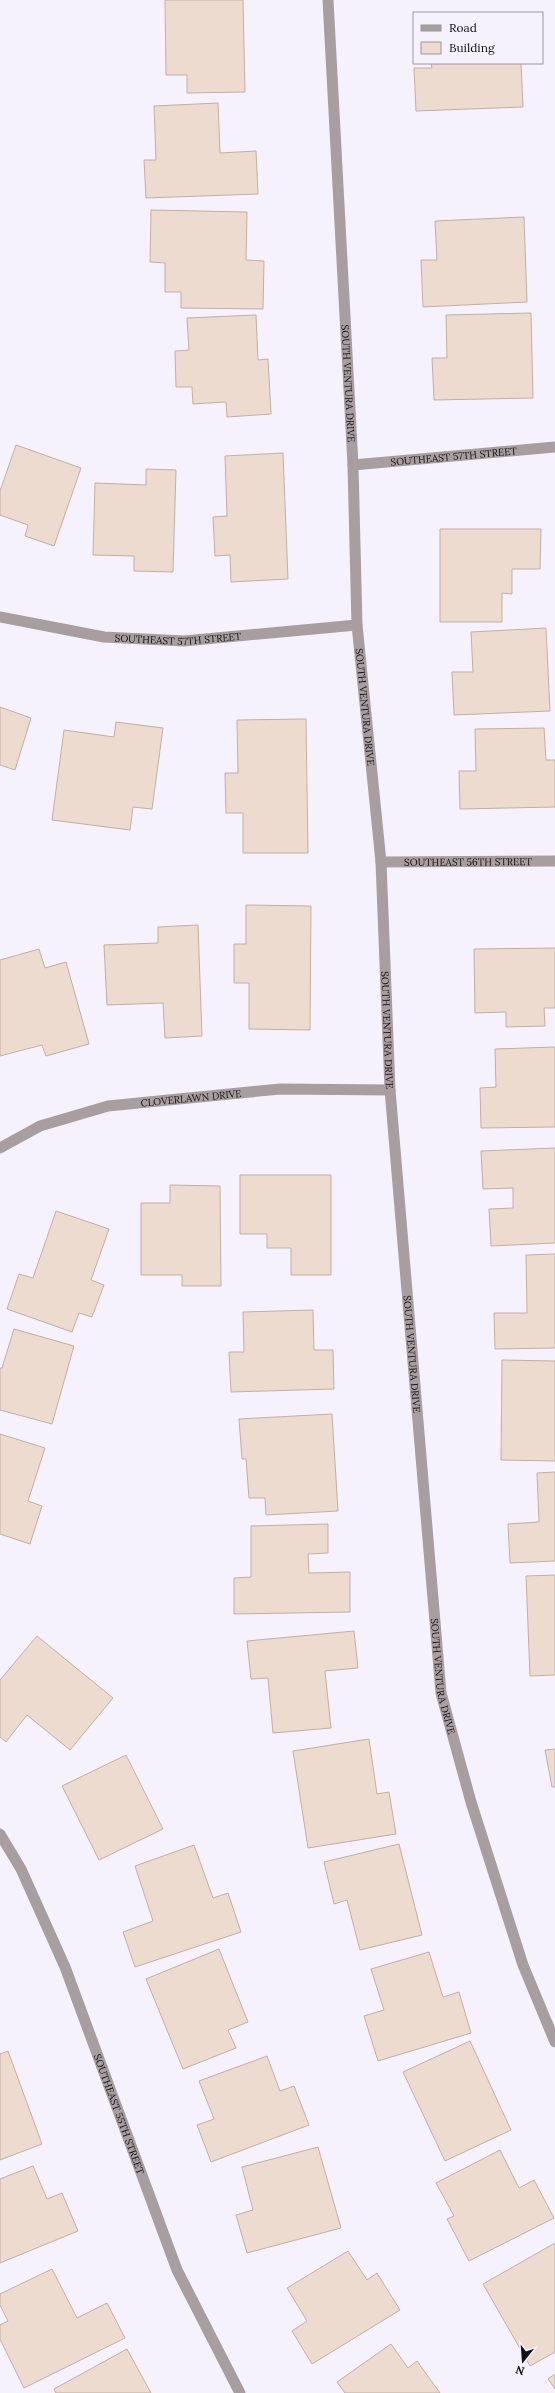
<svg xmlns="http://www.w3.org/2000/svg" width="555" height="2393" viewBox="0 0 555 2393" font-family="Lora,serif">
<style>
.building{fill:#eedbd0;stroke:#c1aea4}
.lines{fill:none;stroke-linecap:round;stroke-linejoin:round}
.minor{stroke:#a89ea0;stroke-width:11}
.labels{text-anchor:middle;stroke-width:3;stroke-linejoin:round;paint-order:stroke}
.street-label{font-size:10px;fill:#110e14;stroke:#f6f2fd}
</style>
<rect width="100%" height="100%" fill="#f6f2fd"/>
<!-- building -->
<g class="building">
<path d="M165,0H243L245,92L187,93V75H166Z"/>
<path d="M431,63H521L523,107L416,111L414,68H432Z"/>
<path d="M218,103L220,153L256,151L258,194L146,198L144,160H156L154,106Z"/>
<path d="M151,210L247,212L246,260L264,261L263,309L181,308V292H165V263L150,262Z"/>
<path d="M524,217L527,302L423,307L421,260H437L435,221Z"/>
<path d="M531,313L533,398L434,400L432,358H447L446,315Z"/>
<path d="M256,315L258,360L268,359L271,414L227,417L226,402L193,404L192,387H176L175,351L189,350L187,318Z"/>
<path d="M16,445L81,468L54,546L25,536L28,525L0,515V491Z"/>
<path d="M283,453L288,579L231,582L230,555L215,556L213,517L227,516L225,456Z"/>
<path d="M146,469L176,470L173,572L134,571V556L93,555L95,483L146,485Z"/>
<path d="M440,529H541L540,569H512V594L502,593V622H440Z"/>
<path d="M546,628L550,711L454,715L452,672H473L471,632Z"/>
<path d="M0,707L31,718L15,770L0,765Z"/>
<path d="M306,719L308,853H243V813H226L225,773H238L237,720Z"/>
<path d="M116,722L163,728L152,809L133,807L130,830L52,820L64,730L114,737Z"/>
<path d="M544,728L546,760H555V807L460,809L459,771H476L475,729Z"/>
<path d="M246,905L311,906L310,1030L249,1029V983H234V944H246Z"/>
<path d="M198,925L202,1036L165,1038L163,1003L107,1005L104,945L158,943V927Z"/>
<path d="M555,948V1008H544L545,1026L506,1027V1012L475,1013L474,949Z"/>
<path d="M39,949L45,968L66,962L89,1044L46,1056L42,1045L0,1056V960Z"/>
<path d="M555,1047V1127L481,1128L480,1088L496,1087L495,1049Z"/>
<path d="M555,1148V1243L491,1246L489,1209L513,1208V1188L483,1189L481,1151Z"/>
<path d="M240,1175H331V1275H291V1248H267V1234H240Z"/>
<path d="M170,1185L220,1186L221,1286H182V1275H141V1203H170Z"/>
<path d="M56,1211L109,1229L91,1280L104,1285L92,1317L79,1313L72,1332L7,1309L19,1274L33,1278Z"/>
<path d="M555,1254V1348L495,1349L494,1313H527L526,1255Z"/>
<path d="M313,1310L314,1350H333L334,1389L231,1392L229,1352H244L243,1312Z"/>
<path d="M14,1329L74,1346L52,1424L0,1410V1368H2Z"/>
<path d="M502,1360L555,1361V1461L501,1460Z"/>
<path d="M332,1414L338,1511L266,1515L265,1498H249L246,1459H242L239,1419Z"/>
<path d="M0,1434L45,1448L28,1501L42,1506L30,1544L0,1534Z"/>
<path d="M555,1472V1561L510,1563L508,1524L539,1522L537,1473Z"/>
<path d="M328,1524V1553L308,1554L309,1573L350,1572V1612L234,1614V1578L251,1577V1526Z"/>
<path d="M555,1575V1675L530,1676L526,1576Z"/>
<path d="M354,1631L358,1668L325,1671L331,1728L273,1733L268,1678L251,1679L247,1641Z"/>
<path d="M37,1636L113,1698L70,1750L27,1715L6,1742L0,1737V1680Z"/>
<path d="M369,1739L377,1794L389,1792L396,1834L308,1848L293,1751Z"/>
<path d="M555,1749V1787H552L545,1750Z"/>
<path d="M126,1755L163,1829L99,1860L62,1786Z"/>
<path d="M399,1844L422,1935L360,1950L347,1900L334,1904L324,1862Z"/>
<path d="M194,1845L213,1898L228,1893L241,1932L135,1967L123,1932L153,1921L135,1866Z"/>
<path d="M219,1949L248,2022L228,2030L236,2048L183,2069L146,1979Z"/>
<path d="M429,1952L443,1997L459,1992L471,2033L378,2061L364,2016L384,2010L371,1969Z"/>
<path d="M470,2041L511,2130L445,2161L403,2072Z"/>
<path d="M8,2051L42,2144L0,2160V2054Z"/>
<path d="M267,2056L280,2091L294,2086L309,2125L211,2162L197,2125L214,2119L199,2081Z"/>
<path d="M318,2147L341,2228L247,2253L236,2215L253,2210L242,2167Z"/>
<path d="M500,2150L519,2188L534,2180L554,2218L469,2261L447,2219L454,2216L436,2183Z"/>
<path d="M33,2166L47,2199L62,2193L78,2231L0,2263V2179Z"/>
<path d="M555,2243V2352L530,2366L483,2284Z"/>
<path d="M348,2251L367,2280L377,2273L400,2310L312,2364L292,2331L307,2321L287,2288Z"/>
<path d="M52,2269L77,2318L107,2303L125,2338L24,2388L0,2339V2325L8,2321L0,2305V2294Z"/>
<path d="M391,2344L408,2368L417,2361L440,2393H345L337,2382Z"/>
<path d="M127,2349L151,2393H56L54,2389Z"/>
<path d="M555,2374V2389L548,2379Z"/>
</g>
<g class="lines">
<!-- minor -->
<g class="minor">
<path id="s1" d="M328,0L353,465L357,625L381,862L390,1090L441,1693L471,1802L523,1965L555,2042"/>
<path id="s2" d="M353,465L555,447"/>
<path id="s3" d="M0,617L104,637L184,641L357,625"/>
<path id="s4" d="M381,862L555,861"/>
<path id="s5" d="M0,1148L40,1126L108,1106L280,1089L390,1090"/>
<path id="s6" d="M0,1834L21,1869L65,1967L177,2270L240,2393"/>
</g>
</g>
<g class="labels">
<!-- street labels -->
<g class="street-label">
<text dy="4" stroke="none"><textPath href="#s1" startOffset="384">SOUTH VENTURA DRIVE</textPath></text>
<text dy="4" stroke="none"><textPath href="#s2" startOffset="101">SOUTHEAST 57TH STREET</textPath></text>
<text dy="4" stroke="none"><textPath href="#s3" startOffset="180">SOUTHEAST 57TH STREET</textPath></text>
<text dy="4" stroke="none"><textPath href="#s1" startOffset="708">SOUTH VENTURA DRIVE</textPath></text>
<text dy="4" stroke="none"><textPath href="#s4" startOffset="87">SOUTHEAST 56TH STREET</textPath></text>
<text dy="4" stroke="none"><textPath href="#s1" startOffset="1032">SOUTH VENTURA DRIVE</textPath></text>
<text dy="4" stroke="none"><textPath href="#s5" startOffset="200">CLOVERLAWN DRIVE</textPath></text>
<text dy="4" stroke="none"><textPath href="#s1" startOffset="1357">SOUTH VENTURA DRIVE</textPath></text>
<text dy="4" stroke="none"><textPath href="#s1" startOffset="1681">SOUTH VENTURA DRIVE</textPath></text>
<text dy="4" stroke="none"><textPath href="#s6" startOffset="305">SOUTHEAST 55TH STREET</textPath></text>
</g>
</g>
<!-- legend -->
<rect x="413" y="12" width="130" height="52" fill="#f6f2fd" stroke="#9a97a0"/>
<rect x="421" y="25" width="20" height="6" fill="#a89ea0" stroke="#9a97a0"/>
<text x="449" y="32" font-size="12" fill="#110e14">Road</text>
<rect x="421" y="42" width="20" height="12" fill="#eedbd0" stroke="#9a97a0"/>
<text x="449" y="52" font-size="12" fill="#110e14">Building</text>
<!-- north arrow -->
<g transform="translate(523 2361) rotate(197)" stroke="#f6f2fd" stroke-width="3" paint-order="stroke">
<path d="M0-3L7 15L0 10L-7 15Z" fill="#110e14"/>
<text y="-6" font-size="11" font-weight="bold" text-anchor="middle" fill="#110e14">N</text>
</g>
</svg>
